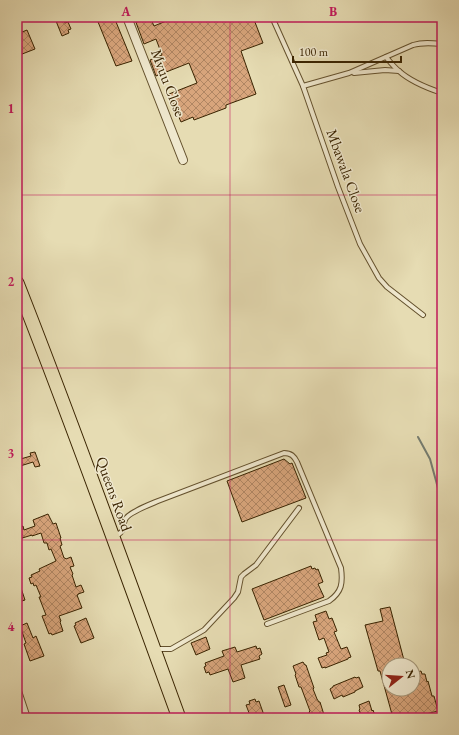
<svg xmlns="http://www.w3.org/2000/svg" width="459" height="735" viewBox="0 0 459 735" font-family="'EB Garamond',serif">
<style>
.lines{fill:none;stroke-linecap:round;stroke-linejoin:round}
.stream{stroke:#757c6f;stroke-width:2}
.building{fill:url(#building-cross-hatch);stroke:#392300}
.service-casing{stroke:#64512d;stroke-width:6}
.minor-casing{stroke:#64512d;stroke-width:10}
.trunk-casing{stroke:#392300;stroke-width:15}
.service{stroke:#efe8ce;stroke-width:4}
.minor{stroke:#efe8ce;stroke-width:8}
.trunk{stroke:#e6dcb3;stroke-width:13}
.grid{fill:none;stroke:#c2185b;stroke-width:1;stroke-opacity:0.55}
.labels{text-anchor:middle;stroke-width:3;stroke-linejoin:round;paint-order:stroke}
.street-label{font-size:15px;fill:#392300;stroke:#efe8ce}
.neatline{fill:none;stroke:#c2185b;stroke-width:1.5}
.grid-label{font-size:13px;text-anchor:middle;font-weight:bold;fill:#c2185b}
</style>
<defs>
<pattern id="building-cross-hatch" width="8" height="8" patternUnits="userSpaceOnUse"><rect width="8" height="8" fill="#d8a57c"/><path d="M0 0l8 8M0 8l8-8" fill="none" stroke="#b08663"/></pattern>
</defs>
<rect width="100%" height="100%" fill="#e6dcb3"/>
<filter id="stains"><feTurbulence type="fractalNoise" baseFrequency=".005" numOctaves="4"/><feColorMatrix values="0 0 0 0 .2 0 0 0 0 .09 0 0 0 0 .02 0 0 0 .5 -.17"/></filter>
<radialGradient id="worn" r=".72"><stop offset=".6" stop-color="#630" stop-opacity="0"/><stop offset="1" stop-color="#630" stop-opacity=".3"/></radialGradient>
<g class="lines">
<!-- stream -->
<path class="stream" d="M418,437L430,459L441,499H442"/>
</g>
<!-- building -->
<g class="building">
<path d="M96,17H114L132,61L116,66Z"/>
<path d="M134,17H150L154,26L176,17H253L263,43L241,51L256,94L226,105V108L194,120L193,117L181,122L169,94L197,83L189,63L156,76L150,60L162,55L156,39L144,44Z"/>
<path d="M63,18L65,23L68,22L71,29L68,30L69,33L62,36L56,21Z"/>
<path d="M27,30L35,49L17,56V34Z"/>
<path d="M35,452L40,466L35,467L33,462L17,467V460L31,456L30,453Z"/>
<path d="M284,459L290,464L292,463L306,498L242,522L227,481Z"/>
<path d="M48,514L53,524L56,523L61,538H60L62,545L60,546L64,558H65L66,559L71,557L74,566L70,567L73,574L72,575L76,587L81,585L84,592L78,594V595H77L82,608L59,616L61,621L60,622L63,631L52,635L51,633L49,634L42,616L46,615L39,597H41L36,585L34,586L33,583L31,584L29,578L32,577L31,575L40,571L39,569L56,561L51,549L49,550L47,543H44L41,533L32,536V535L19,539L17,534V528L23,526L24,530L35,526L33,520Z"/>
<path d="M311,566L312,569L315,568L316,570L318,569L323,582L318,584L324,597L264,620L252,589Z"/>
<path d="M18,579L25,600L19,602L17,597V580Z"/>
<path d="M390,607L405,664L400,665H388L389,670V689H413V673L421,671L422,674H425L427,682L428,681L432,696H434L438,711L410,718H393L380,671H378L365,625L383,621L380,609Z"/>
<path d="M326,611L329,619L332,618L337,631L334,632L341,649L347,647L351,657L348,658V659L325,668V667L322,668L318,658L327,655L326,653L329,652L324,638L319,640L313,622L317,621L315,615Z"/>
<path d="M86,618L94,638L81,643L74,626L76,625L75,623Z"/>
<path d="M27,623L33,638L36,636L44,656L30,661L24,644L26,643L20,626Z"/>
<path d="M206,637L210,649L196,655L191,643Z"/>
<path d="M256,646L257,649L260,648L262,654L259,656L260,659L241,665L245,678L233,682L228,669L210,675L209,672L206,673L204,667L206,666L205,663L224,656L222,651L235,647L237,652Z"/>
<path d="M303,662L305,665H306L314,688L313,689L317,699L319,702H320L325,718H311L309,712L310,711L301,687H299L295,675L296,674L293,666Z"/>
<path d="M355,677L356,678L359,677L363,687L355,691V692L343,697L342,695L334,699L330,689L333,687V686Z"/>
<path d="M284,685L291,705L285,707L278,687Z"/>
<path d="M255,699L256,702L259,701L265,718H251L246,705L250,704L249,701Z"/>
<path d="M369,701L372,711L373,710L376,718H362L359,710L360,709L359,705Z"/>
</g>
<g class="lines">
<!-- service casing -->
<g class="service-casing">
<g id="service">
<path d="M272,17L303,86L338,187L360,244L379,278L387,287L423,315"/>
<path d="M386,57C390,62 394,67 399,71C411,82 427,88 442,93"/>
<path d="M354,73L385,70L399,71"/>
<path d="M303,86L349,73L413,45C423,42 432,43 442,44"/>
<path d="M114,533L119,534C126,529 122,526 125,520C127,513 151,504 158,501L284,453C291,453 294,456 297,462L341,568C343,583 342,592 329,601L267,624"/>
<path d="M156,649H171L204,630L234,598L238,592L241,577L244,574L256,565L299,508"/>
</g>
</g>
<!-- minor casing -->
<g class="minor-casing">
<g id="minor">
<path d="M127,17L183,160"/>
<path d="M17,691L26,718"/>
</g>
</g>
<!-- trunk casing -->
<g class="trunk-casing">
<path id="trunk" d="M17,283C74,427 126,573 179,718"/>
</g>
<!-- service -->
<use href="#service" class="service"/>
<!-- minor -->
<use href="#minor" class="minor"/>
<!-- trunk -->
<use href="#trunk" class="trunk"/>
</g>
<!-- grid -->
<path class="grid" d="M230,17V718M17,195H442M17,368H442M17,540H442"/>
<g class="labels">
<!-- street labels -->
<g class="street-label">
<text transform="translate(168 83) rotate(69)" y="5">Mvuu Close</text>
<text transform="translate(346 171) rotate(70)" y="5">Mbawala Close</text>
<text transform="translate(114 494) rotate(70)" y="5">Queens Road</text>
</g>
</g>
<!-- margin -->
<rect width="459" height="735" fill="none" stroke="#e6dcb3" stroke-width="44"/>
<!-- north arrow -->
<g transform="translate(401 677) rotate(73)"><circle r="19" fill="#efe8ce" stroke="#a6997c"/>
<path d="M0-3L7 15L0 10L-7 15Z" fill="#8f2418"/>
<text y="-6" font-size="11" font-weight="bold" text-anchor="middle" fill="#392300">N</text>
</g>
<!-- scale -->
<path d="M293 56v6h108v-6" fill="none" stroke="#392300" stroke-width="2"/>
<text x="299" y="56" font-size="12" fill="#392300" stroke="#efe8ce" stroke-width="3" paint-order="stroke">100 m</text>
<rect x="22" y="22" width="415" height="691" class="neatline"/>
<g class="grid-label">
<text x="126" y="16">A</text>
<text x="333" y="16">B</text>
<text x="11" y="113">1</text>
<text x="11" y="286">2</text>
<text x="11" y="458">3</text>
<text x="11" y="631">4</text>
</g>
<rect width="100%" height="100%" filter="url(#stains)"/>
<rect width="100%" height="100%" fill="url(#worn)"/>
</svg>
